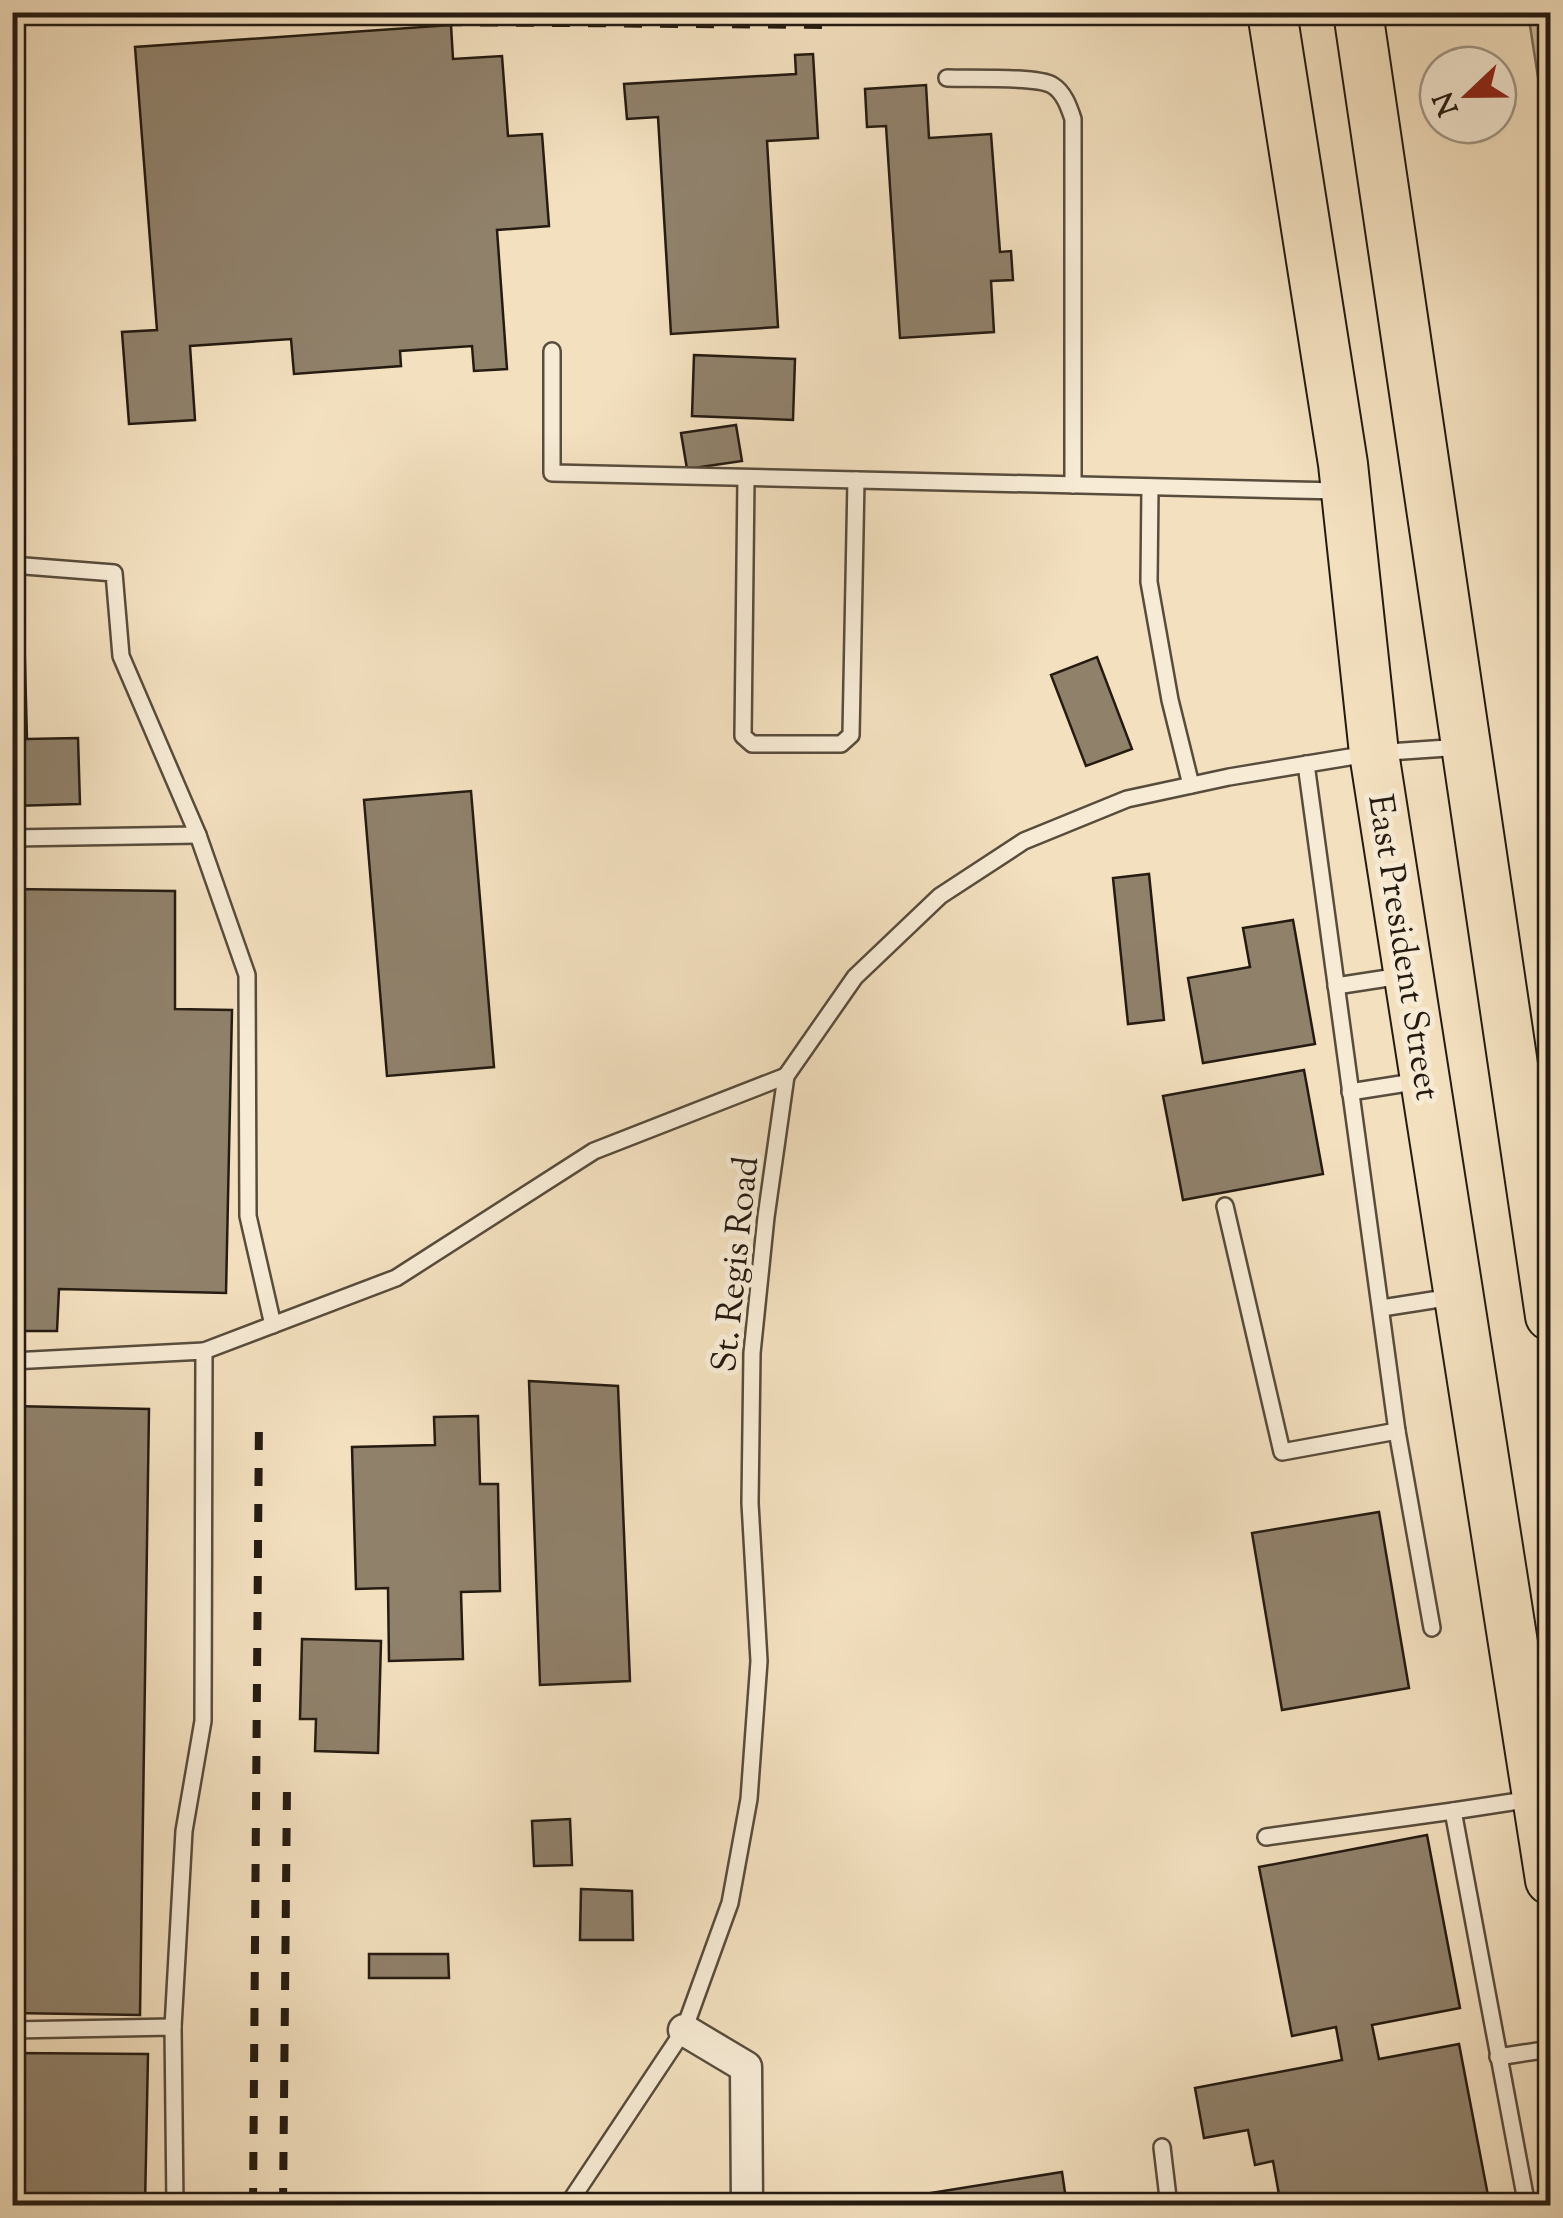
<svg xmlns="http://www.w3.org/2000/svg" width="1563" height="2218" viewBox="0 0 1563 2218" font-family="'Sorts Mill Goudy',serif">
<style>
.green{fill:#d0bfa1;stroke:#7a6d59;stroke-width:2.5}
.building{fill:#90816b;stroke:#251b11;stroke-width:2.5}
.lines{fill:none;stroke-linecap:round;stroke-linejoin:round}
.lane-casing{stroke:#584c3c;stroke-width:20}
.street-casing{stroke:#584c3c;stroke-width:35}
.primary-casing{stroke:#251b11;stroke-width:52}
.lane{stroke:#f7ebd5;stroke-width:15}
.street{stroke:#f7ebd5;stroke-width:30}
.primary{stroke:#f3e0bf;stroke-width:48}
.rail{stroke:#251b11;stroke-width:8;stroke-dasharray:18 18;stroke-linecap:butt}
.labels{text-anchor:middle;stroke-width:10;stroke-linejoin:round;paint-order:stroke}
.street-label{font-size:35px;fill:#251b11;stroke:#f7ebd5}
</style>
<rect width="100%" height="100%" fill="#f3e0bf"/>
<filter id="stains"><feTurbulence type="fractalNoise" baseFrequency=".002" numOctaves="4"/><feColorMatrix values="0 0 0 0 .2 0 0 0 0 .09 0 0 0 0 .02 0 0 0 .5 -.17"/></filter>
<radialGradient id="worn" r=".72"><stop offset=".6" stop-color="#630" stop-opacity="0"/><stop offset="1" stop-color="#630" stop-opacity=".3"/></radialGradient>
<!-- green -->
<path class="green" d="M1528,13H1550V154Z"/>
<!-- building -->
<g class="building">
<path d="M451,25L453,59L502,56L508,136L542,134L549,226L497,230L507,369L474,371L472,346L400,351L401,366L294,374L291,339L190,346L195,420L129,424L122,332L157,330L135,47Z"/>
<path d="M813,54L818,138L767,141L778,327L671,334L658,117L627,119L624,84L796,74L795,55Z"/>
<path d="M926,85L929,138L991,134L1000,252L1011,251L1013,280L991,281L994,332L900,338L886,126L867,127L865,89Z"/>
<path d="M694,355L795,359L793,420L692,416Z"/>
<path d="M736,425L742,461L687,469L681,433Z"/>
<path d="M12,589H23L27,739L78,738L80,804L12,806Z"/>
<path d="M1097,657L1132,749L1086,766L1051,675Z"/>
<path d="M471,791L494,1067L387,1076L364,800Z"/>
<path d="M1149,874L1164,1020L1128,1024L1113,878Z"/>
<path d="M12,889L175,891V1009L232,1010L226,1293L59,1289L57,1331H12Z"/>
<path d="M1293,920L1315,1044L1203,1063L1188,978L1250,967L1243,928Z"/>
<path d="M1304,1070L1323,1174L1183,1200L1163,1096Z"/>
<path d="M529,1381L618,1386L630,1681L540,1685Z"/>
<path d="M12,1406L149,1409L140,2015L12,2013Z"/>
<path d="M478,1416L480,1484H498L500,1591L461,1592L463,1659L389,1661L388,1588L356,1589L352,1447L435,1445L434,1417Z"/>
<path d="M1379,1512L1409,1688L1282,1710L1252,1533Z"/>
<path d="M302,1639L381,1641L378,1753L315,1751L316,1719H300Z"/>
<path d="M570,1819L572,1865L534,1866L532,1821Z"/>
<path d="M1427,1835L1460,2008L1372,2025L1379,2059L1459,2044L1490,2206H1281L1273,2161L1255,2165L1248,2130L1204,2138L1195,2088L1342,2060L1336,2027L1292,2036L1259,1867Z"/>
<path d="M581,1889L632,1891L633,1940H580Z"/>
<path d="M369,1954H448L449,1978H369Z"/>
<path d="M12,2053L148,2054L145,2206H12Z"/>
<path d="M1062,2172L1067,2206H850Z"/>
</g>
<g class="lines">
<!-- lane casing -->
<g class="lane-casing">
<g id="lane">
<path d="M947,78C968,79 1037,76 1052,85C1064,92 1069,107 1073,119V485"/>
<path d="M552,351V473L1341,491"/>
<path d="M746,478L743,736L752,744H841L851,735L856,480"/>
<path d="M1150,487L1149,582L1170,700L1191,785"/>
<path d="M12,565L114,573L121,656L198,835L247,975L248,1216L273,1325"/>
<path d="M1306,764L1397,1431L1432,1628"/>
<path d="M12,838L198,835"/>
<path d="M1336,986L1401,976"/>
<path d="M1350,1092L1420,1081"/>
<path d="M1225,1206L1282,1452L1397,1431"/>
<path d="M1382,1308L1452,1297"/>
<path d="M204,1351L396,1278L594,1151L786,1076"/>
<path d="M12,1361L204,1351L203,1721L184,1831L173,2027"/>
<path d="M1266,1837L1453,1811"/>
<path d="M12,2030L173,2027L175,2206"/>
<path d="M1498,2057L1550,2049"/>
<path d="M1162,2147L1169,2206"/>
<path d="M567,2206L684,2030L730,1903L749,1799L759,1661L750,1503L752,1353L766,1217L786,1076L855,977L940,896L1024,841L1127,799L1229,777L1374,753L1462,747"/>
<path d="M1527,2206L1453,1811L1532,1799"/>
</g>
</g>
<!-- street casing -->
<g class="street-casing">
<path id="street" d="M684,2030L746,2067L747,2206"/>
</g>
<!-- primary casing -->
<g class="primary-casing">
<g id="primary">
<path d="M1272,12L1343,464L1374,753L1550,1880"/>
<path d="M1358,12L1550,1316"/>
</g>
</g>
<!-- lane -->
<use href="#lane" class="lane"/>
<!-- street -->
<use href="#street" class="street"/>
<!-- primary -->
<use href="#primary" class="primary"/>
<!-- rail -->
<g class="rail">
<path d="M12,19L827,25"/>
<path d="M253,2206L259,1416"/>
<path d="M283,2206L287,1786"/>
</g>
</g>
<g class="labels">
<!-- street labels -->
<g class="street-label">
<text transform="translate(1405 947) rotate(81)" y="12">East President Street</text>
<text transform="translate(734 1264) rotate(-84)" y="12">St. Regis Road</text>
</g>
</g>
<!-- margin -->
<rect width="1563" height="2218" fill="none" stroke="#f3e0bf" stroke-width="50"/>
<rect x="15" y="15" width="1533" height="2188" fill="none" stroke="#251b11" stroke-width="5"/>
<rect x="25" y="25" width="1513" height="2168" fill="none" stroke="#251b11" stroke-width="2.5"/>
<!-- north arrow -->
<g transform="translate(1468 95) rotate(248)"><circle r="48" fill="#f7ebd5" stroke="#a39887" stroke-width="2.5"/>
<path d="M0-8L18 38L0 25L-18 38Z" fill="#8f2418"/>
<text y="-15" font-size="28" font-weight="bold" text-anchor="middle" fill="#251b11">N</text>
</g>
<rect width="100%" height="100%" filter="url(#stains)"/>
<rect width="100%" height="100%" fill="url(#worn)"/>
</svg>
